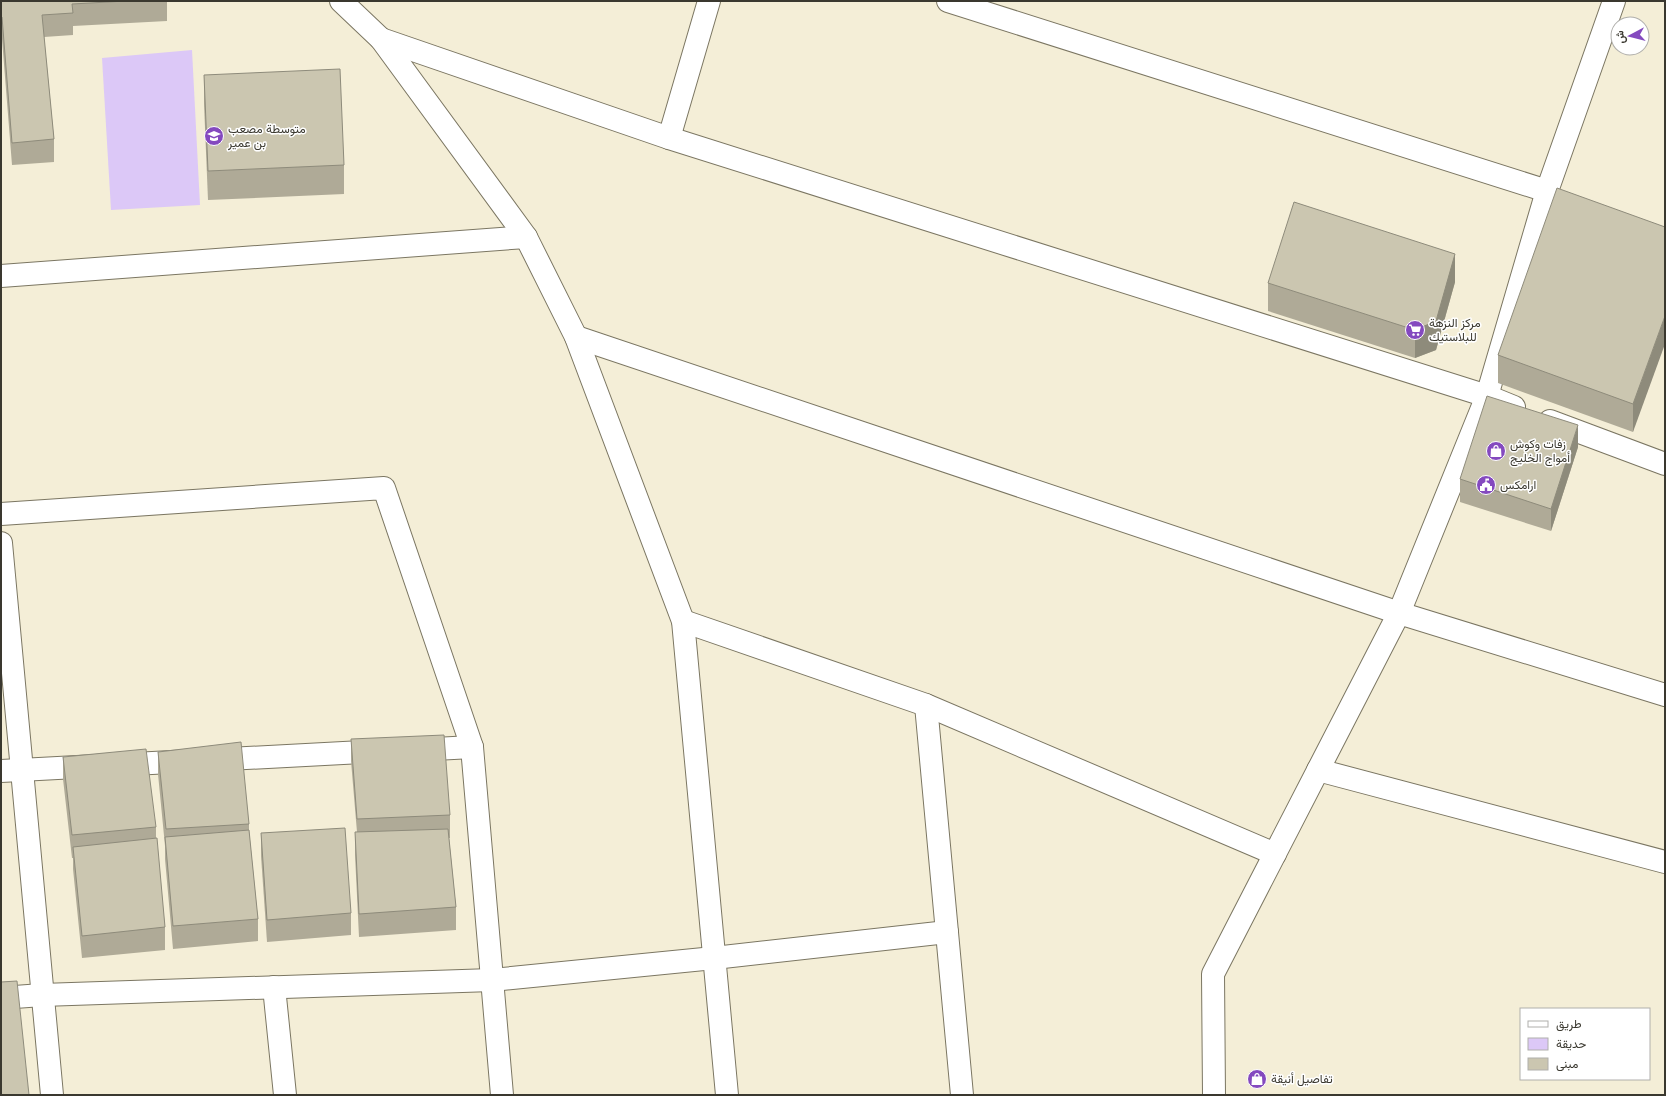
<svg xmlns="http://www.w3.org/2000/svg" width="1666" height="1096" viewBox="0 0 1666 1096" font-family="'DM Sans',Vazirmatn,sans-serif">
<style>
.green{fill:#dcc8f7}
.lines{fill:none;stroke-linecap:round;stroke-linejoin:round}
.minor-casing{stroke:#7b7662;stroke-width:24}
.minor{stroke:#fff;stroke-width:22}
.wall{fill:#afaa97}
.shaded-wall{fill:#8e8b7b}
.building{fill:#cbc6b0;stroke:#8e8b7b}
.labels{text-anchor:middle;stroke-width:3;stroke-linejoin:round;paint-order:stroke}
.poi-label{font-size:12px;fill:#3a382f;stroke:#fff;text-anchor:start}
</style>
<rect width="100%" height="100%" fill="#f4eed7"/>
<!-- green -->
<path class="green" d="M192,50L200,205L111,210L102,58Z"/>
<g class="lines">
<!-- minor casing -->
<g class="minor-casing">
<g id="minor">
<path d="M341,1L381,39L526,237L576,337L683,621L727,1095"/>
<path d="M948,1L1547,191"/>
<path d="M381,39L669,138L1487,396L1514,407"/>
<path d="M669,138L709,1"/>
<path d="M1,276L526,237"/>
<path d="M576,337L1399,613L1665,695"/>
<path d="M1550,421L1665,464"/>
<path d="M1,514L384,488L472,747L502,1095"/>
<path d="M1,543L52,1095"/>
<path d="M683,621L926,705L1275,854"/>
<path d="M926,705L962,1095"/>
<path d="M416,750L472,747"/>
<path d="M1318,770L1665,862"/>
<path d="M1,771L381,751"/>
<path d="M274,987L285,1095"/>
<path d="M1,998L42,995L492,980L714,958L947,932"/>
<path d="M1214,1095L1213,974L1399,613L1487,396L1547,191L1614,1"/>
</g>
</g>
<!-- minor -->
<use href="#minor" class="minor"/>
</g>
<!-- wall -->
<g class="wall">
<path d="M1,1H167V21L73,26V35L44,37L54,139V162L12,165L2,39H1Z"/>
<path d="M204,75L344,165V194L208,200L204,104Z"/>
<path d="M1665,227L1633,432L1498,383V355Z"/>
<path d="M1455,282L1436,350L1415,358L1268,311V283Z"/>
<path d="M1578,447L1551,531L1460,502V479Z"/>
<path d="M351,739L450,815V838H449L456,907V930L359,937L355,855V832H357L351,761Z"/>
<path d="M158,752L249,824V830L258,919V941L173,949L165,859V846L158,774Z"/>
<path d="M63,757L156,827V838L165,927V950L82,958L73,869V858H72L63,779Z"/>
<path d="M261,833L351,913V935L267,942L261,856Z"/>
<path d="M1,927L2,934V963H1Z"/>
</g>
<!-- shaded-wall -->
<g class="shaded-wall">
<path d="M1455,254V282L1436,350L1415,358V330Z"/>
<path d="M1665,316V344L1633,432V404Z"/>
<path d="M1578,425V447L1551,531V509Z"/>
</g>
<!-- building -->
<g class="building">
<path d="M1,1H126L72,4L73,13L42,15L54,139L12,143L2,17H1Z"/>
<path d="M340,69L344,165L208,171L204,75Z"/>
<path d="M1557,188L1665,227V316L1633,404L1498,355Z"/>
<path d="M1294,202L1455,254L1436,321L1415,330L1268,283Z"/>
<path d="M1487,396L1578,425L1551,509L1460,479Z"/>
<path d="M444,735L450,815L357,819L351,739Z"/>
<path d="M241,742L249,824L166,829L158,752Z"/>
<path d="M146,749L156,827L72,835L63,757Z"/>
<path d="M345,828L351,913L267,920L261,833Z"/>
<path d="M448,829L456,907L359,914L355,832Z"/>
<path d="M249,830L258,919L173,926L165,837Z"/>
<path d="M157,838L165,927L82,936L73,847Z"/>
<path d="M17,981L29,1095H1V982Z"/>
</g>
<!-- icons -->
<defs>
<g id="school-disc" transform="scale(1)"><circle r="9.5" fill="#8449bf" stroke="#fff"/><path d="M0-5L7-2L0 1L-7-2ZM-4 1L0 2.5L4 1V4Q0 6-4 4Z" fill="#fff"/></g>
<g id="supermarket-disc" transform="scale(1)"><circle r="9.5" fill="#8449bf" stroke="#fff"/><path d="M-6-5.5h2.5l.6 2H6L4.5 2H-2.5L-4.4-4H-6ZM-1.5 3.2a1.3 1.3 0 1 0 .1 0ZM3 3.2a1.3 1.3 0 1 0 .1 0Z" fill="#fff"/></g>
<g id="shop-disc" transform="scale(1)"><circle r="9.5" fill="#8449bf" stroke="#fff"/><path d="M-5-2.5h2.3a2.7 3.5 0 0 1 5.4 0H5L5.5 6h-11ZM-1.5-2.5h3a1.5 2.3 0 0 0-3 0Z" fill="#fff"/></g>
<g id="civic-disc" transform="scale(1)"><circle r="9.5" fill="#8449bf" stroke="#fff"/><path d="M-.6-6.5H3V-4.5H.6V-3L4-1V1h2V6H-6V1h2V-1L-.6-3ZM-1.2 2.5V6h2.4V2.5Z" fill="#fff"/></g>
</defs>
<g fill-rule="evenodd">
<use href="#school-disc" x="214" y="136"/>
<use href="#supermarket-disc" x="1415" y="330"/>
<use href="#shop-disc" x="1496" y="451"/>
<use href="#civic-disc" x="1486" y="485"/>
<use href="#shop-disc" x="1257" y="1079"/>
</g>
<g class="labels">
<!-- poi labels -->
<g class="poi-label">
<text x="228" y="133">متوسطة مصعب<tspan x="228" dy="14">بن عمير</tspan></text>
<text x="1429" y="327">مركز النزهة<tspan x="1429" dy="14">للبلاستيك</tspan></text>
<text x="1510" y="448">زفات وكوش<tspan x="1510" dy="14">أمواج الخليج</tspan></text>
<text x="1500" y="489">ارامكس</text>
<text x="1271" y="1083">تفاصيل أنيقة</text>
</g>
</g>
<!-- border -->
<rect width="1666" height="1096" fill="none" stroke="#3a382f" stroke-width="4"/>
<!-- legend -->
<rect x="1520" y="1008" width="130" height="72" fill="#ffffff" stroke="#b0afac"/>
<rect x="1528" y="1021" width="20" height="6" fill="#ffffff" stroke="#b0afac"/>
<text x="1556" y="1028" font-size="12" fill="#3a382f">طريق</text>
<rect x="1528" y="1038" width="20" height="12" fill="#dcc8f7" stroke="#b0afac"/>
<text x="1556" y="1048" font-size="12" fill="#3a382f">حديقة</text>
<rect x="1528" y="1058" width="20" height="12" fill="#cbc6b0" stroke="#b0afac"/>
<text x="1556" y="1068" font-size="12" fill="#3a382f">مبنى</text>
<!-- north arrow -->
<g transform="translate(1630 36) rotate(263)"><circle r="19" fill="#ffffff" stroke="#b0afac"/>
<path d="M0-3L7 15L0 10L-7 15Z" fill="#8449bf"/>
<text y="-6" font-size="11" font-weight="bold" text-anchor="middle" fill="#3a382f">ش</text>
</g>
</svg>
